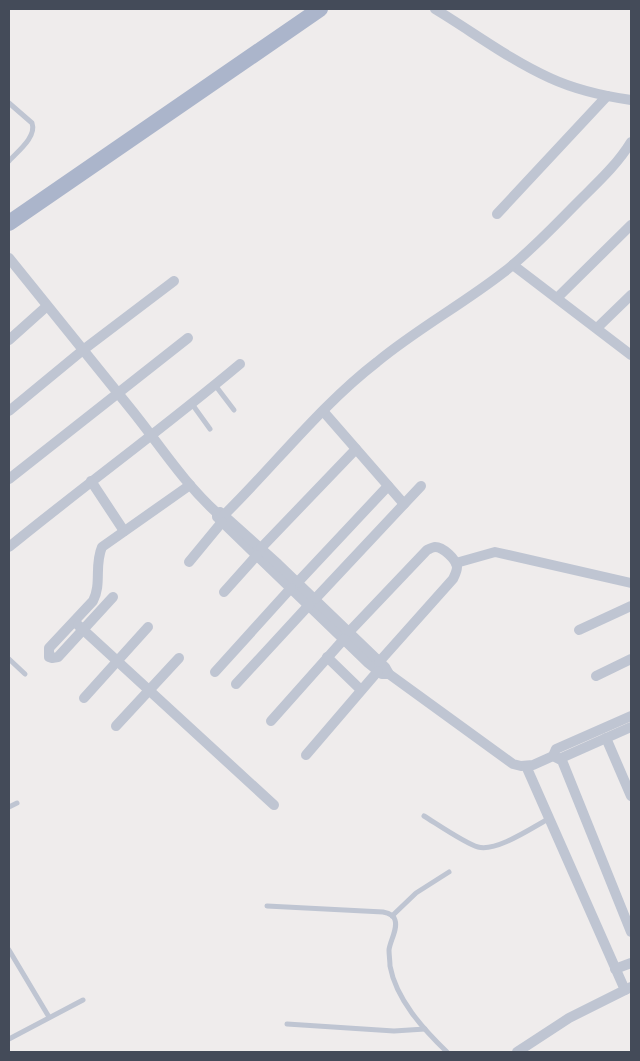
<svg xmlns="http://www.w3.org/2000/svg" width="640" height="1061" viewBox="0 0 640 1061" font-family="Lato,sans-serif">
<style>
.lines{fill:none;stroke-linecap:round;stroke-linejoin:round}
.service{stroke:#bfc5d2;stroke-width:5}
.minor{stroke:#bfc5d2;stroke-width:10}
.primary{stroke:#abb5cb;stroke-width:16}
</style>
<rect width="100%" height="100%" fill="#efecec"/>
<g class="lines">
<!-- service -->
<g class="service">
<path d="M9,103L32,123C37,137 17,152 9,161"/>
<path d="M215,385L234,410"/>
<path d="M192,404L210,429"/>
<path d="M9,659L25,674"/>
<path d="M9,807L17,803"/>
<path d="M424,816C437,824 466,844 478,847C497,852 533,827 550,818"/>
<path d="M267,906L383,912C388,913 394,915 395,920C398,929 390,941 389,950C389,955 390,961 390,966C396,999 423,1029 447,1052"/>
<path d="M392,916L416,893L449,872"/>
<path d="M9,950L49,1017"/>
<path d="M287,1024L394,1031L425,1029"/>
<path d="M9,1039L83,1000"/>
</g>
<!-- minor -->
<g class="minor">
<path d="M435,9C473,32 510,60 550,78C576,90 603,96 631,100"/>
<path d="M497,214L607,96"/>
<path d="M9,258C51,310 92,361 134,413C161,447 184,483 217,513V517L367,662L382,674H389"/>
<path d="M513,265L631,355"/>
<path d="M557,298L631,225"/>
<path d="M597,328L631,295"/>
<path d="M9,340L47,306"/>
<path d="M9,411L83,350L174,281"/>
<path d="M323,411L404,504"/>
<path d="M9,479L188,338"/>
<path d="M91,481L124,531"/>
<path d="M220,512L278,564L385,667L389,674L513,764L521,766L533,765L553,756L559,759L631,727"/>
<path d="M224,515C275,465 320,406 377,362C417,329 463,304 504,272C531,251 554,226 578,202C597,183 617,165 631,142"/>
<path d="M9,547C85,485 165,427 240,364"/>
<path d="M261,548L356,449"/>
<path d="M189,562L222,522"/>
<path d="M456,563L495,552L631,583"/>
<path d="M297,583L388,486"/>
<path d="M224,592L257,555"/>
<path d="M113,597L58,657L52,658L49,657V648L93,601C102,584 94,565 102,547L190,485"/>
<path d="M315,599L421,486"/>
<path d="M78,625L274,805"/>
<path d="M579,630L631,606"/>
<path d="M349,632L427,550C429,549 433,547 435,547C443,547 456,559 457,567C457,571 455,575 453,579L379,662"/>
<path d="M327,657L361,690"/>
<path d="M215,672L291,588"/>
<path d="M596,676L631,659"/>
<path d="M236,684L309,605"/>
<path d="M84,698L148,627"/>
<path d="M271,721L344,639"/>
<path d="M116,726L179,658"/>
<path d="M606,738L631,796"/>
<path d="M306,755L378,671"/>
<path d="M553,756L556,749L631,716"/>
<path d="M561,758L631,932"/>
<path d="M526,766L625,990"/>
<path d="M615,969L631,963"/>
<path d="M517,1052L569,1018L631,987"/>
</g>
<!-- primary -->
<path class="primary" d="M9,223L320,9"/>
</g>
<!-- border -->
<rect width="640" height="1061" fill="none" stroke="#444b59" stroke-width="20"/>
</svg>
